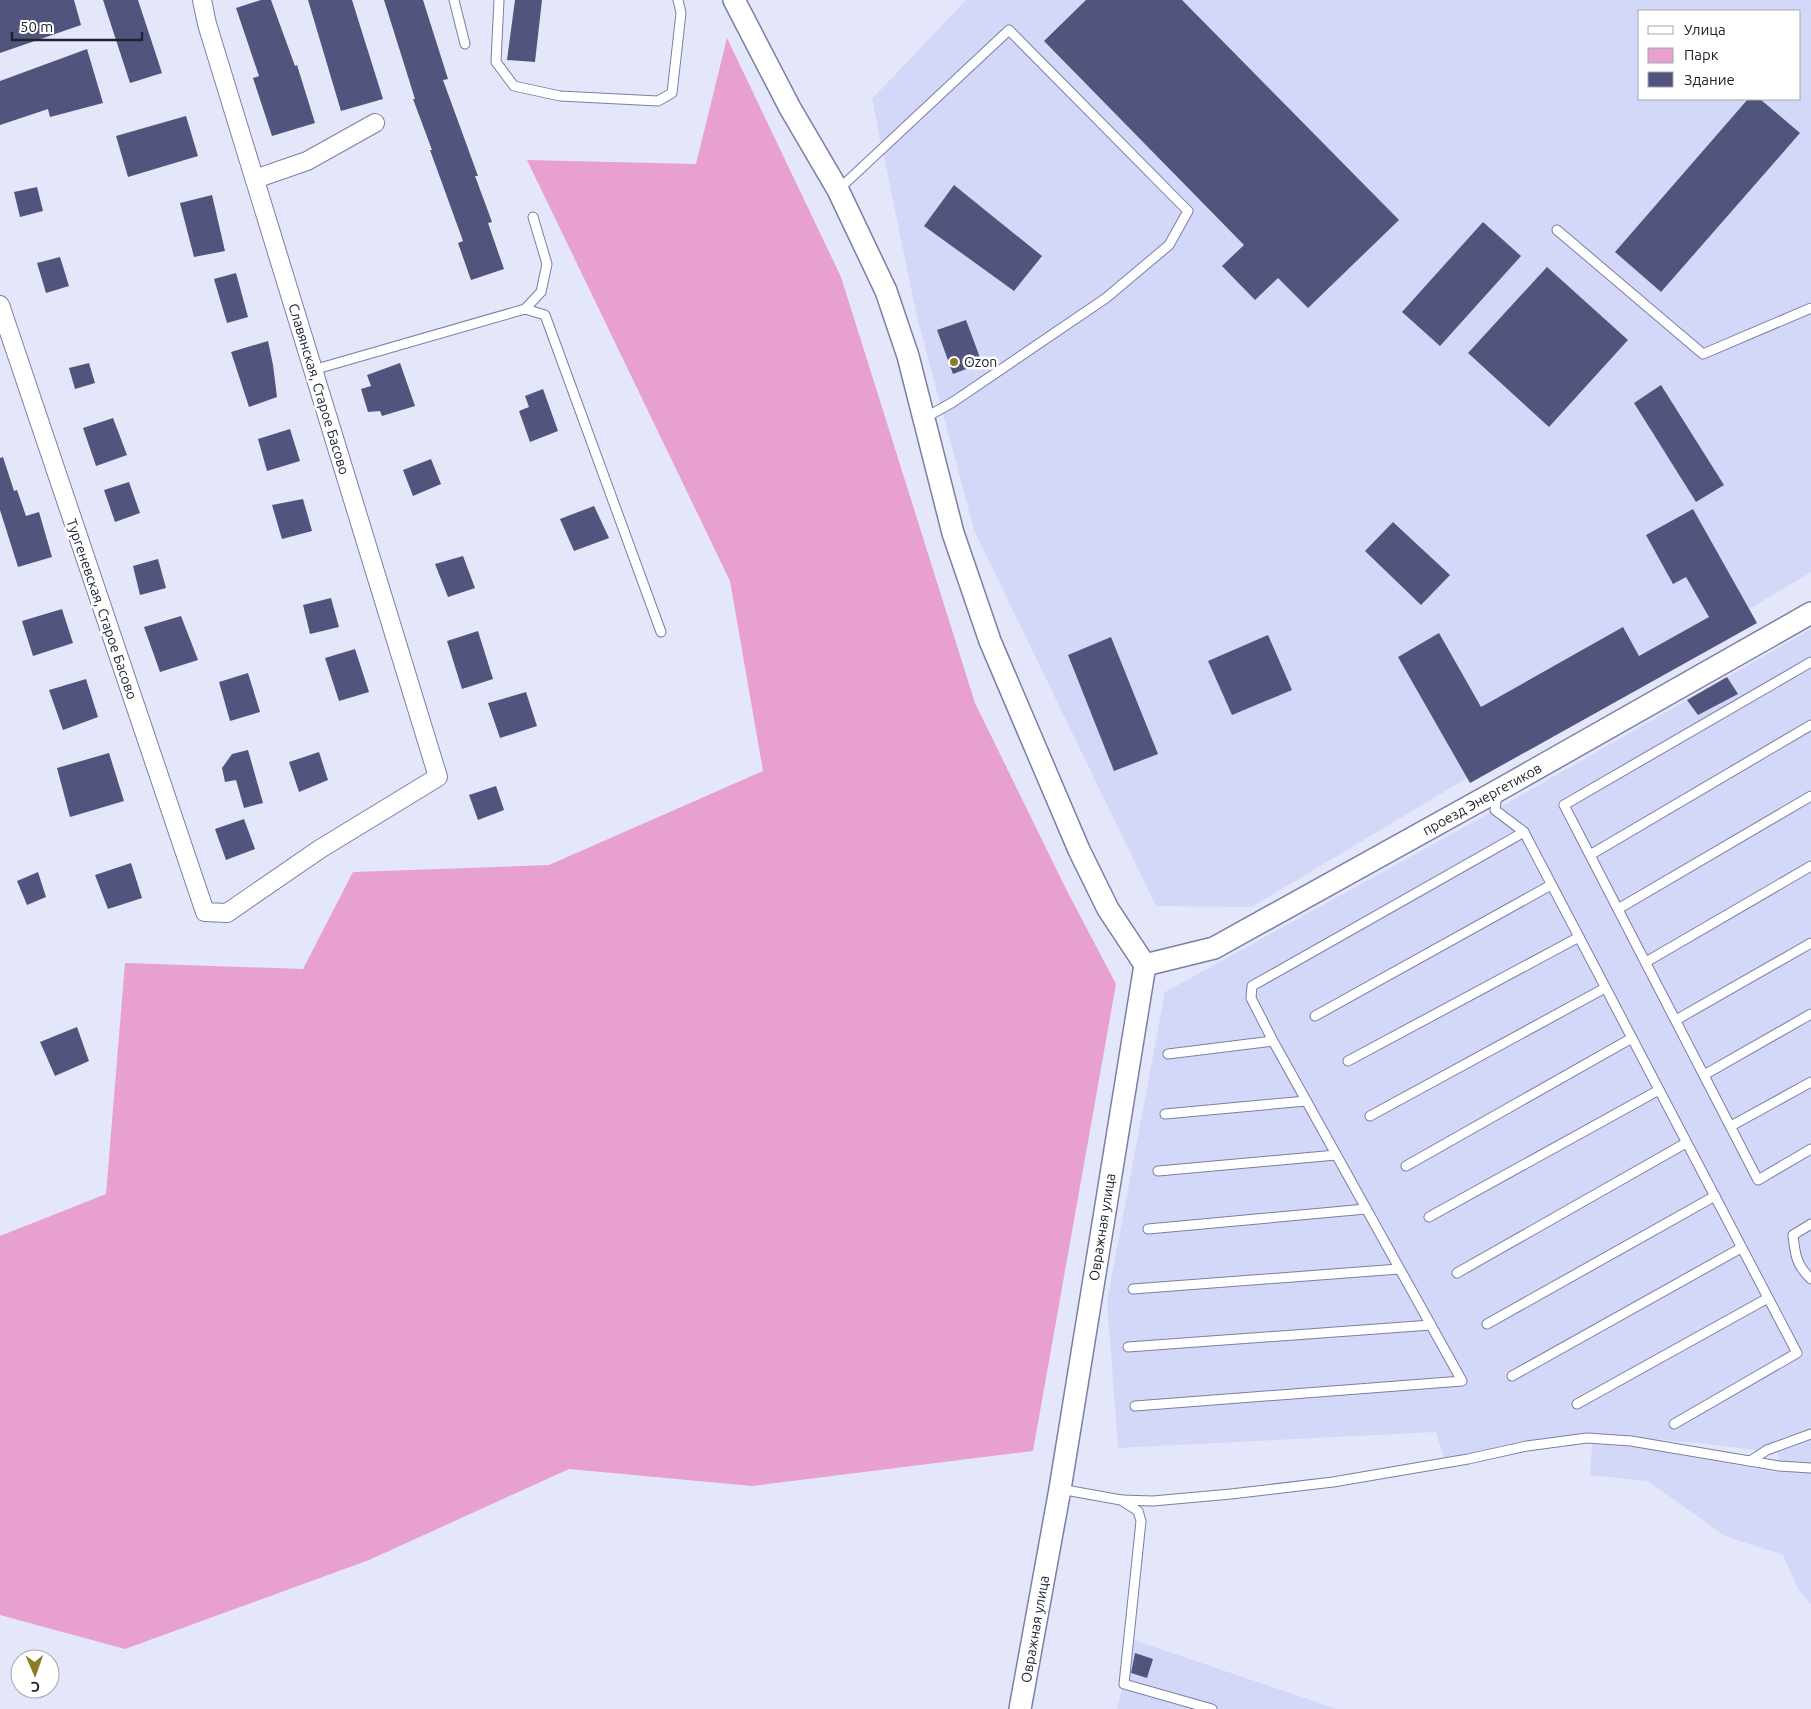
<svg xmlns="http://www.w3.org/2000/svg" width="1811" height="1709" viewBox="0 0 1811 1709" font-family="Ubuntu,sans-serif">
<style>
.built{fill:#d4d8f8;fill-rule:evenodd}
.green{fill:#e7a0cf}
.building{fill:#51547c}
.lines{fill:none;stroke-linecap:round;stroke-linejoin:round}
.service-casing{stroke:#7a7ea8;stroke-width:11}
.minor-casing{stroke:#7a7ea8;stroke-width:20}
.tertiary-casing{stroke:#7a7ea8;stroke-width:24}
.service{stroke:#fff;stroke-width:9}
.minor{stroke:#fff;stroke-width:18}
.tertiary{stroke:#fff;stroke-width:21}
.poi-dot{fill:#8b7d23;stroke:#fff;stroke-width:2}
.labels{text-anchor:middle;stroke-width:5;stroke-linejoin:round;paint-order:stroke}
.poi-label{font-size:14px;fill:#202132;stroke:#fff;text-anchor:start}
.street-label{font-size:14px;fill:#202132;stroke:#fff}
</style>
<rect width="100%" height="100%" fill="#e4e7f9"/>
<!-- built -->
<g class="built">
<path d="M966,0H1811V572L1252,907L1156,906L974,530L917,317L872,99ZM1640,11H1800V99H1640Z"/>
<path d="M1811,629V1605L1797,1587L1783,1555L1725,1536L1648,1481L1590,1475L1592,1444L1644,1448L1779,1473L1778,1453L1699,1443L1610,1436L1508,1447L1444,1459L1436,1432L1118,1448L1107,1301L1165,992L1495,810Z"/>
<path d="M1134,1640L1337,1709H1117Z"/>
</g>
<!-- green -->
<path class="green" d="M727,38L841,277L975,703L1067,891L1116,984L1033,1451L752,1486L569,1469L369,1560L125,1649L0,1615V1236L106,1194L125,963L303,969L353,872L549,865L763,771L730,581L527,160L696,164Z"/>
<!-- building -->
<g class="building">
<path d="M0,0H74L81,25L0,53Z"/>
<path d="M103,0H138L162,73L130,83Z"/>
<path d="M261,0H271L295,66L297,65L315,123L272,136L253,78L259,76L236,8Z"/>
<path d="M308,0H352L383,99L341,111Z"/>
<path d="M384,0H423L448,79L443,80L478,176H475L492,222L488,223L504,269L471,280L458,243L463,241L430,150H432L413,99H415Z"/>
<path d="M515,0H542L535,62L507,60Z"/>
<path d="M1086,0H1182L1399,220L1308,308L1278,278L1255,300L1222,266L1244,245L1044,41Z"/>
<path d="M87,49L103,103L50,117L48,109L0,125V81Z"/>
<path d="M1748,99H1760L1800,133L1661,292L1615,252Z"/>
<path d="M186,116L198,156L128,177L116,136Z"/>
<path d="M954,185L1042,256L1014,291L924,226Z"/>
<path d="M37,187L43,211L20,217L14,192Z"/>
<path d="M212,195L225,251L194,257L180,203Z"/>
<path d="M1483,222L1521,256L1440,346L1402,312Z"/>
<path d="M60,257L69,286L46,293L37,263Z"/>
<path d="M1547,267L1628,340L1549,427L1468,353Z"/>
<path d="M236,273L248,317L227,323L214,279Z"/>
<path d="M966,320L982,363L953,374L937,330Z"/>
<path d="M268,341L273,365L277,397L249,407L231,352Z"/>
<path d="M89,363L95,383L75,389L69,368Z"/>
<path d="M400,363L415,406L382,416L380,411L368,412L361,389L371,386L367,375Z"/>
<path d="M1661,385L1724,485L1696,502L1634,403Z"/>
<path d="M543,389L558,431L530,442L519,411L529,407L525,396Z"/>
<path d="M113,418L127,455L96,466L83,428Z"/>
<path d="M290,429L300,461L267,471L258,439Z"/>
<path d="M3,457L14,491L17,490L26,516L39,512L52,557L18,567L0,510V458Z"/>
<path d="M431,459L441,484L413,496L403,470Z"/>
<path d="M129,482L140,513L115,522L104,490Z"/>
<path d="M303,499L312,531L282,539L272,505Z"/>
<path d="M594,506L609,538L574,551L560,519Z"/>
<path d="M1693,509L1757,623L1470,783L1398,657L1439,633L1481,707L1623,627L1639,656L1709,617L1686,577L1673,584L1646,535Z"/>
<path d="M1393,522L1450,575L1421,605L1365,551Z"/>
<path d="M463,556L475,588L448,597L435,564Z"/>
<path d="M158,559L166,588L140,595L133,566Z"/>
<path d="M331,598L339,627L310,634L303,605Z"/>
<path d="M62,609L73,643L33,656L22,621Z"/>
<path d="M181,616L198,660L160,672L144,627Z"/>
<path d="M478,631L493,679L462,689L447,641Z"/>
<path d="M1268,635L1292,690L1232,715L1208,661Z"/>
<path d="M1111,637L1158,754L1114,771L1068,655Z"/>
<path d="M355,649L369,692L339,701L325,658Z"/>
<path d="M248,673L260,712L230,721L219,682Z"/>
<path d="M1727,677L1738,694L1698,715L1687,700Z"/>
<path d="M86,679L98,717L63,730L49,690Z"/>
<path d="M526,692L537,726L500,738L488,703Z"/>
<path d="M248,750L263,803L244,808L236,780L225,782L222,768L232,754Z"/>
<path d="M319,752L328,780L299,792L289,762Z"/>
<path d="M109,753L124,801L70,817L57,768Z"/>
<path d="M496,786L504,810L478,820L469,795Z"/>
<path d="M244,819L255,849L226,860L215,829Z"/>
<path d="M131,863L142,898L108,909L95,875Z"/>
<path d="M38,872L46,897L27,905L17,881Z"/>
<path d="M77,1027L89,1061L55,1076L40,1042Z"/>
<path d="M1135,1653L1153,1659L1147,1678L1131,1673Z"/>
</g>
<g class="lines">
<!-- service casing -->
<g class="service-casing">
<g id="service">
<path d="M454,0L465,44"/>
<path d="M499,0L496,62L514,86L560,96L658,101L672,93L681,13L678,0"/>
<path d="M838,190L1009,30L1188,211L1169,245L1106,298L953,402L923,419"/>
<path d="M1557,230L1703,354L1811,308"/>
<path d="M525,309L545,315L661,632"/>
<path d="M313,370L525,309L541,292L547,264L533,217"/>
<path d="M1811,662L1564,805L1758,1180L1811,1149"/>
<path d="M1497,794L1495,810L1524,832L1797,1353L1674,1424"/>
<path d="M1590,855L1811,725"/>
<path d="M1618,909L1811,796"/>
<path d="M1646,962L1811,866"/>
<path d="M1315,1016L1551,885"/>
<path d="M1676,1020L1811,943"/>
<path d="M1168,1054L1273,1041"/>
<path d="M1348,1061L1579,937"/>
<path d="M1704,1075L1811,1014"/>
<path d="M1165,1114L1306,1101"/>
<path d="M1370,1116L1605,988"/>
<path d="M1731,1126L1811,1082"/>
<path d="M1406,1166L1632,1038"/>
<path d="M1158,1171L1336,1155"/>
<path d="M1429,1217L1659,1090"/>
<path d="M1811,1224L1793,1235C1795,1254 1796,1265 1811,1279"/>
<path d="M1148,1229L1366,1209"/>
<path d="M1457,1273L1686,1143"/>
<path d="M1133,1289L1399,1269"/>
<path d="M1487,1324L1715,1196"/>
<path d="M1128,1347L1431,1325"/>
<path d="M1512,1376L1741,1248"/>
<path d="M1577,1404L1768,1298"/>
<path d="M1135,1406L1462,1381L1273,1041L1251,998L1252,986L1524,832"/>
<path d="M1750,1461L1767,1450L1811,1434"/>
<path d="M1060,1489L1121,1500L1138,1511L1141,1521L1124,1684L1212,1709"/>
<path d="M1121,1500L1153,1501L1231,1494L1333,1482L1468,1459L1527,1446L1587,1438L1631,1441L1779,1466L1811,1468"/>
</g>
</g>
<!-- minor casing -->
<g class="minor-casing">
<g id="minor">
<path d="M255,179L307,161L375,123"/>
<path d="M0,305L205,912L227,913L320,849L438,777L207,24L202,0"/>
</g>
</g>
<!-- tertiary casing -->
<g class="tertiary-casing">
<g id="tertiary">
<path d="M734,0L790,108L838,190L886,291L908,356L953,533L990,641L1079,850L1108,909L1145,965"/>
<path d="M1145,965L1214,948L1497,791L1811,613"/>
<path d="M1020,1709L1060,1489L1145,965"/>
</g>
</g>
<!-- service -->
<use href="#service" class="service"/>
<!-- minor -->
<use href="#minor" class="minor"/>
<!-- tertiary -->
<use href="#tertiary" class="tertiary"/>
</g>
<!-- markers -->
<circle class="poi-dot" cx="954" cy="362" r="5"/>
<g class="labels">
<!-- poi labels -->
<g class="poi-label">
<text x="964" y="367">Ozon</text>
</g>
<!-- street labels -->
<g class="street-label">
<text transform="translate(319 389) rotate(73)" y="5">Славянская, Старое Басово</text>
<text transform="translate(102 609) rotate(71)" y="5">Тургеневская, Старое Басово</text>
<text transform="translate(1482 799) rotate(-29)" y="5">проезд Энергетиков</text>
<text transform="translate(1102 1227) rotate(-81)" y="5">Овражная улица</text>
<text transform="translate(1035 1629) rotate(-80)" y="5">Овражная улица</text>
</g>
</g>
<!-- legend -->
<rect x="1638" y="10" width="162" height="90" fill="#ffffff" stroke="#a6a6ad"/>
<rect x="1648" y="26" width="25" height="8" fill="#ffffff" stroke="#a6a6ad"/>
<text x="1684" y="35" font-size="15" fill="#202132">Улица</text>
<rect x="1648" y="48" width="25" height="15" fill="#e7a0cf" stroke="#a6a6ad"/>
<text x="1684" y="60" font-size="15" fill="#202132">Парк</text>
<rect x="1648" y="72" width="25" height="15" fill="#51547c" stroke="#a6a6ad"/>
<text x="1684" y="85" font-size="15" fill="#202132">Здание</text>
<!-- north arrow -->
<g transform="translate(35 1674) rotate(178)"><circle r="24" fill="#ffffff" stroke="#a6a6ad"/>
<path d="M0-4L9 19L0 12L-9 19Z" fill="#8b7d23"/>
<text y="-8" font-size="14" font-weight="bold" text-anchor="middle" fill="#202132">С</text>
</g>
<!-- scale -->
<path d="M12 32v8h130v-8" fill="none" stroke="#202132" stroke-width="2.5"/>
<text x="20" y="32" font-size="15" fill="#202132" stroke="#ffffff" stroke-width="4" paint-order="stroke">50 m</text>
</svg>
